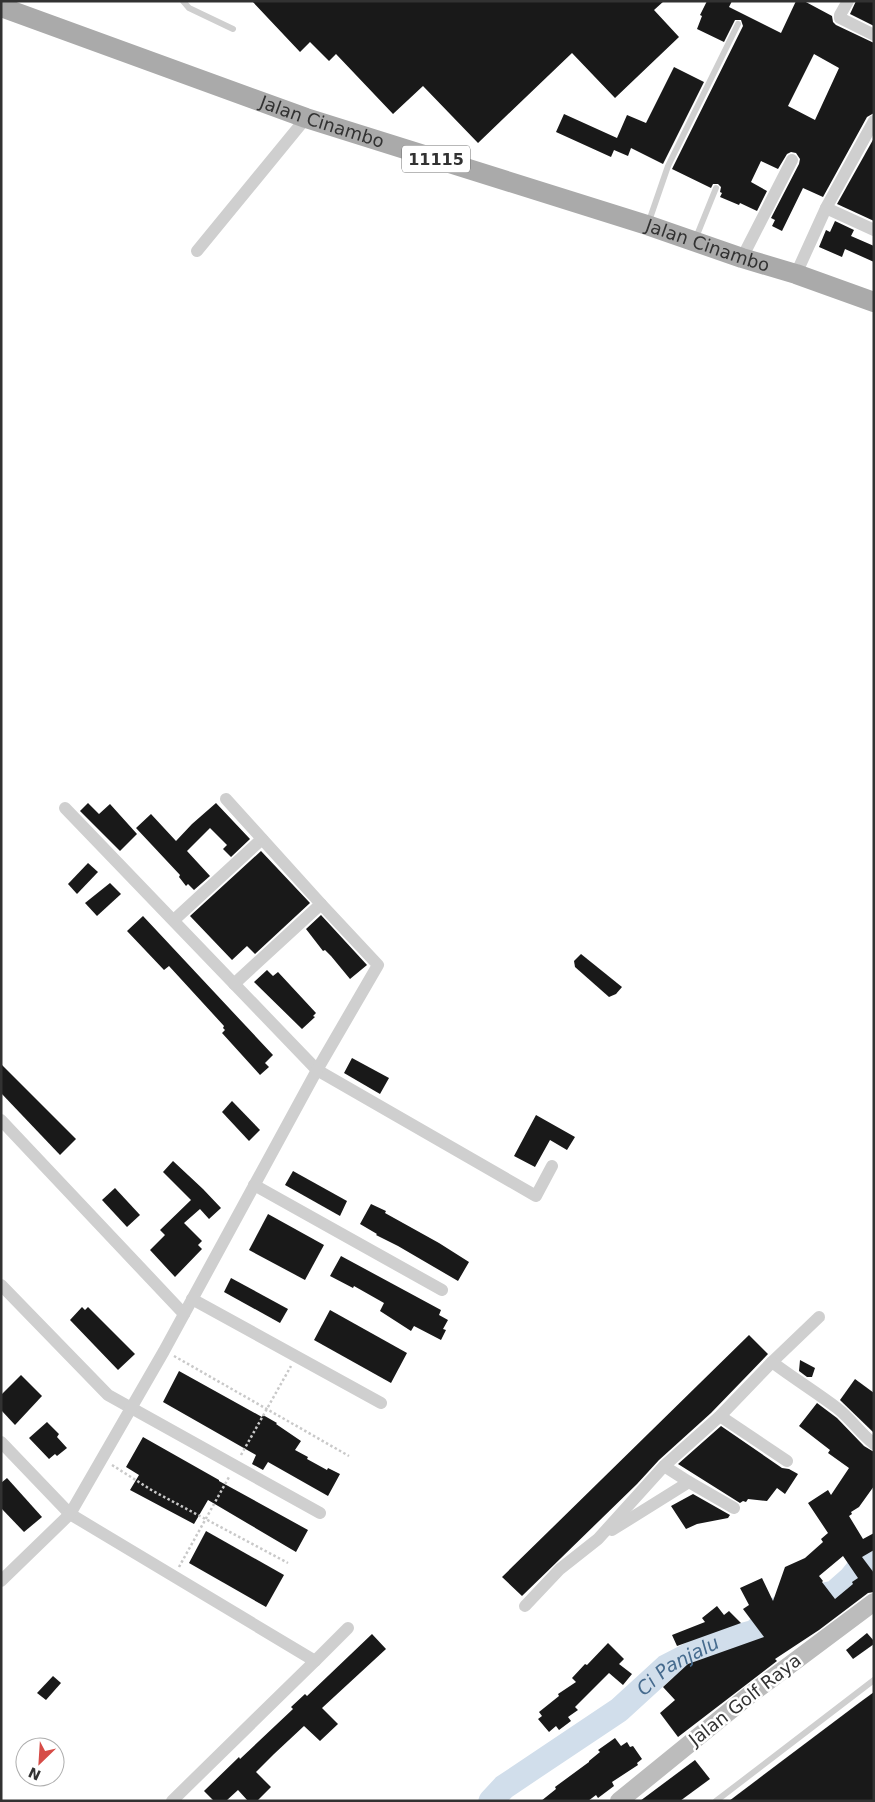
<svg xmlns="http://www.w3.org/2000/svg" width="875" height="1802" viewBox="0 0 875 1802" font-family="'DejaVu Sans',sans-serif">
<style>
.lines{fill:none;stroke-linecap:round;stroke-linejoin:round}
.river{stroke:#d1deeb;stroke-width:25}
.building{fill:#191919;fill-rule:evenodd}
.path{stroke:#c9c9c9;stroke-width:2.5;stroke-dasharray:2.5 2.5;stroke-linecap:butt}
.lane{stroke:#cfcfcf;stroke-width:6}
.street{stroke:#cfcfcf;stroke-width:12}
.secondary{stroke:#bcbcbc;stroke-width:18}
.primary{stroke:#aaa;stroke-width:20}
.labels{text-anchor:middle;stroke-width:5;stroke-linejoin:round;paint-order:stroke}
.shield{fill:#fff;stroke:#707070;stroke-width:1}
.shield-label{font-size:16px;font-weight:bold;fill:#323232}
.street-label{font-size:18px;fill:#323232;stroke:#fff}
.water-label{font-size:19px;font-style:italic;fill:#466b8e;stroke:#fff}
</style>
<rect width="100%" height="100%" fill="#fff"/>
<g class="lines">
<!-- river -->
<path class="river" id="s1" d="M491,1801L504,1787L619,1710L666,1667L713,1643L755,1632L773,1612L791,1602L834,1593L851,1578L863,1563L874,1554"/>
</g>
<!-- building -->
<g class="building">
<path d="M252,1H664L654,10L679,37L615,98L572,53L478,143L423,86L393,114L336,54L329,61L310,42L300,52Z"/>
<path d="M707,1H732L729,7L781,33L796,1H804L832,16L833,22L836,25L874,43V113L867,117L823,197L803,188L782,231L772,226L775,220L771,218L799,164L800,159L796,153L791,152L787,154L778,169L761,161L751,182L767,191L757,211L740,203L739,205L720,197L722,193L720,192L721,187L718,184H713L711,188L672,169L743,26L741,20H735L724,42L697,29L702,16L700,15ZM814,54L839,68L815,120L788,106Z"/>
<path d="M856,1H874V26L850,14Z"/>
<path d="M674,67L704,82L663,164L631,148L628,156L614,150L611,157L556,132L564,114L617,138L627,115L646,123Z"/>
<path d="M874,138V221L837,204Z"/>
<path d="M835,221L854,230L851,236L874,246V262L845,249L842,257L819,247L826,230L830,232Z"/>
<path d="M88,803L99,814L110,804L137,834L120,851L80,811Z"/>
<path d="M216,803L250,839L231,857L223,849L227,845L210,828L187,851L210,876L194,890L188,884L186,886L179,877L180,875L136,828L151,814L176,841L192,824Z"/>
<path d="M261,851L310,903L255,954L247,946L232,960L190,916Z"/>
<path d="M88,863L98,872L77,894L68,884Z"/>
<path d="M110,883L121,894L97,916L85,903Z"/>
<path d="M321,915L367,965L350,979L331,956L325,950L323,951L306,929Z"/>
<path d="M143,916L273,1055L265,1063L269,1067L260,1075L222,1033L225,1030L223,1028L224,1026L169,966L164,970L127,931Z"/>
<path d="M581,954L622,987L616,994L609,997L575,967L574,961Z"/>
<path d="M267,970L273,976L278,972L316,1013L313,1016L315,1017L302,1029L254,982Z"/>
<path d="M352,1058L389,1078L380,1094L344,1073Z"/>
<path d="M1,1064L76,1139L60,1155L1,1093Z"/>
<path d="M232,1101L260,1130L249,1141L222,1112Z"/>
<path d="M536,1115L575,1137L567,1150L550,1140L535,1167L514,1156Z"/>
<path d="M173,1161L203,1189L221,1208L209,1219L200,1209L184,1223L202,1241L198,1245L202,1249L175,1277L150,1250L165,1235L160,1230L191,1200L163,1172Z"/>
<path d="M293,1171L347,1201L340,1216L285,1185Z"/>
<path d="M115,1188L140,1215L127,1227L102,1200Z"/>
<path d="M371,1204L386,1211L385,1213L439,1243L469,1262L458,1281L398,1246L376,1235L377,1234L360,1224Z"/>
<path d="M268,1214L324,1245L305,1280L249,1250Z"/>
<path d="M341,1256L441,1310L439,1315L448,1320L443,1329L446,1330L441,1340L414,1326L411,1331L380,1311L384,1303L354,1286L353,1288L330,1276Z"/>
<path d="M231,1278L288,1309L280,1323L224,1292Z"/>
<path d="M82,1307L85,1310L88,1307L135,1354L118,1370L70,1320Z"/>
<path d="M330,1310L407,1353L391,1383L314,1340Z"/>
<path d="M749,1335L768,1354L711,1413L659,1460L637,1484L522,1596L502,1577Z"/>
<path d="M800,1360L815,1368L812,1377H807L799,1371Z"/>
<path d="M179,1371L262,1417L263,1415L277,1423L276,1424L301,1441L295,1450L308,1457L307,1459L327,1470L328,1468L340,1474L328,1496L268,1462L263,1470L252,1464L256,1455L163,1402Z"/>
<path d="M21,1375L42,1396L15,1425L1,1410V1395Z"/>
<path d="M855,1379L874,1393V1433L840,1400Z"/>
<path d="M817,1403L837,1418L864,1446L874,1452V1486L859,1507L851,1512L852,1514L849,1516L863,1539L874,1533V1550L862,1557L874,1573V1592L868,1593L819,1630L775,1659L777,1661L678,1737L660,1713L675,1700L663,1687L688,1664L764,1637L743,1609L749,1605L740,1588L762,1578L773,1601L785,1567L805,1558L823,1542L821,1539L828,1533L808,1503L828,1490L831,1495L849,1468L828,1453L830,1450L799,1426ZM843,1556L858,1578L852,1582L853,1584L835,1599L822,1582L823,1581L819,1576Z"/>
<path d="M47,1422L59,1434L57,1437L67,1448L57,1456L55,1454L49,1459L29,1438Z"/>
<path d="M721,1426L782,1468L789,1469L798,1474L785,1494L777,1488L767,1501L748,1499L746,1502L743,1501L740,1503L678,1464Z"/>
<path d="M143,1437L219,1480V1481L308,1530L296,1552L208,1500L194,1524L130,1490L139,1475L126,1467Z"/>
<path d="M7,1478L42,1517L24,1532L1,1508V1483Z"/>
<path d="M693,1494L730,1515L728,1518L697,1524L686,1529L671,1506Z"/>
<path d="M206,1531L284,1575L266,1607L189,1563Z"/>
<path d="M717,1606L724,1615L729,1611L741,1623L677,1646L672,1635L705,1622L702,1618Z"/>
<path d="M867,1633L874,1641V1644L853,1659L846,1650Z"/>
<path d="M372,1634L386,1649L322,1708L338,1724L320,1741L304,1726L274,1754L256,1772L271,1787L257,1801H248L238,1790L226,1801H214L204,1791L239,1757L240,1759L293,1709L291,1707L305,1694L307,1696Z"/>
<path d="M608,1643L624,1659L619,1664L632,1674L623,1685L609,1673L575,1707L578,1710L568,1717L571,1721L559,1730L556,1726L549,1732L538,1719L542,1716L539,1712L559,1696L558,1694L576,1682L572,1678L585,1664L587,1665Z"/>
<path d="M53,1676L61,1683L46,1700L37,1693Z"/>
<path d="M874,1692V1801H729L859,1703Z"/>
<path d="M615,1738L621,1746L627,1742L630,1747L633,1746L642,1759L637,1763L638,1765L612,1782L614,1786L598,1798L596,1795L588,1801H541L556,1789L555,1787L589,1762V1761L600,1752L598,1750Z"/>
<path d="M695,1760L710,1779L680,1801H640Z"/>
</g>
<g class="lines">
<!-- path -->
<g class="path">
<path d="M174,1356L349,1456"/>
<path d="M241,1455L291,1366"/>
<path d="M112,1465L153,1491L288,1563"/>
<path d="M179,1567L229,1477"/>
</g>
<!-- lane -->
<g class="lane">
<path d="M183,1L189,8L233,29"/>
<path d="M648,224L668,166L738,24"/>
<path d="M695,240L716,188"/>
<path d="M716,1801L874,1680"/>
</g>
<!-- street -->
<g class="street">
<path d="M848,1L840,15V18L874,35"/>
<path d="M826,208L874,230"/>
<path d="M197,251L306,118"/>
<path d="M742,258L792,160"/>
<path d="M796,274L826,208L874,121"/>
<path d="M65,808L317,1070L536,1196L552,1166"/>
<path d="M174,920L262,839"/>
<path d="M234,984L321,904"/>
<path d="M1,1120L184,1314"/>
<path d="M254,1185L442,1290"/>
<path d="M1,1285L108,1395L320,1513"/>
<path d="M192,1299L381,1403"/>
<path d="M772,1362L819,1317"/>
<path d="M720,1416L787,1461"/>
<path d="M1,1442L70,1514L315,1661L172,1801"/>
<path d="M664,1466L689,1482"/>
<path d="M612,1530L689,1482L734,1508"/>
<path d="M1,1581L70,1514L164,1351L317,1070L378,965L321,904L226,799"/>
<path d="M525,1606L560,1569L598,1539L664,1466L720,1416L772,1362C793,1378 816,1392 837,1408C851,1419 860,1433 874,1444"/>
<path d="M315,1661L348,1628"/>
</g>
<!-- secondary -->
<path class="secondary" d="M619,1801L747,1697L874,1602"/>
<!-- primary -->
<path class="primary" id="s2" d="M1,7L306,118L647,225L742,258L796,274L874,302"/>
</g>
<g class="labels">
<!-- shield labels -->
<rect class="shield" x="402" y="145.5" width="68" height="27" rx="4"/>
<g class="shield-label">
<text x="436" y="165">11115</text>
</g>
<!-- street labels -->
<g class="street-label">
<text dy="6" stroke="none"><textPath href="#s2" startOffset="341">Jalan Cinambo</textPath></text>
<text dy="6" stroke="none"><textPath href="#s2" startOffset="746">Jalan Cinambo</textPath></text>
<text transform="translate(745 1700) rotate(-38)" y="6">Jalan Golf Raya</text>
</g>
<!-- water labels -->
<g class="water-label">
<text dy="7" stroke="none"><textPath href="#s1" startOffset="232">Ci Panjalu</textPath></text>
</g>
</g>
<!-- border -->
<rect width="875" height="1802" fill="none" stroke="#323232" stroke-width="5"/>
<!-- north arrow -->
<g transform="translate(40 1762) rotate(205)"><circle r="24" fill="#ffffff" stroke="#adadad"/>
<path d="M0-4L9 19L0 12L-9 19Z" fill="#d64c47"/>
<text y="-8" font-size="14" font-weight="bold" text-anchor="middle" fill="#323232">N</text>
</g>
</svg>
